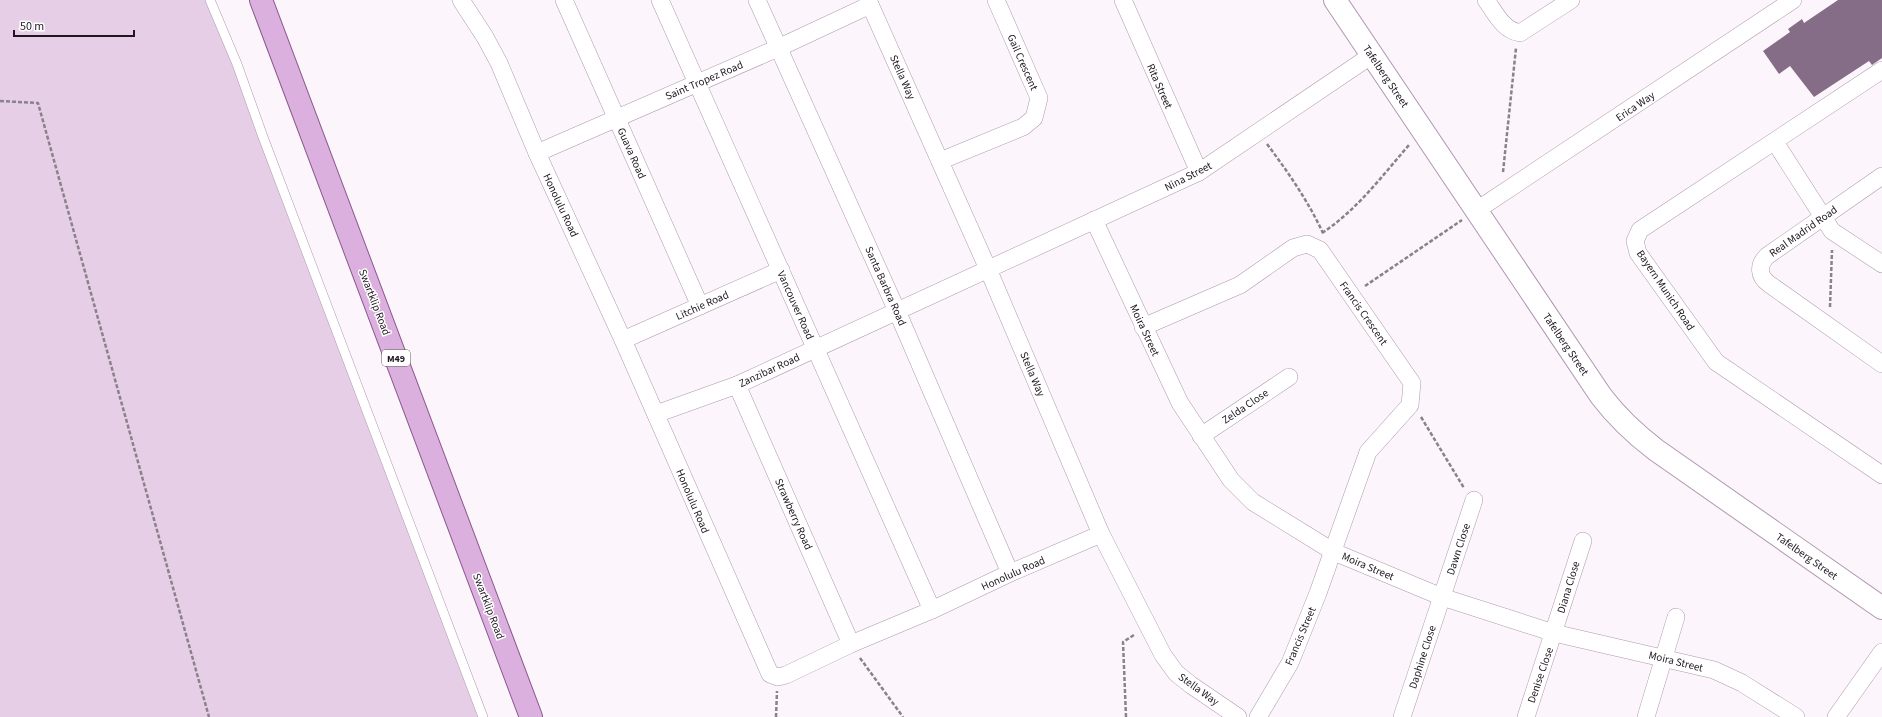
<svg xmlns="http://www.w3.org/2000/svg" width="1882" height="717" viewBox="0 0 1882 717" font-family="'Source Sans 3',sans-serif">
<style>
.green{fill:#e6cfe6}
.building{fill:#866d87}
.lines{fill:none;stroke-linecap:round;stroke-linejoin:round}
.service-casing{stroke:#b097b1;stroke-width:10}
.minor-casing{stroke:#b097b1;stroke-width:18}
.tertiary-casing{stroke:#b097b1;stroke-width:24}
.primary-casing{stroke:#8a588d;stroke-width:24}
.path{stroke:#8a828a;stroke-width:2.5;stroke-dasharray:4 2;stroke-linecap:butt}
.service{stroke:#fff;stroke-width:9}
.minor{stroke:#fff;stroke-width:17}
.tertiary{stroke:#fff;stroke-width:22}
.primary{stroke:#dbb0de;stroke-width:22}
.labels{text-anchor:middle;stroke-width:3;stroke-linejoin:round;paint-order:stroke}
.shield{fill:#fff;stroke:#625c63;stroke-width:1}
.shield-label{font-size:10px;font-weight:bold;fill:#1f1620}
.street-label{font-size:11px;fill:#1f1620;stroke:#fff}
</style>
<rect width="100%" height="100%" fill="#fcf6fc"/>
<!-- green -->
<path class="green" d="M0,0H214L488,717H0Z"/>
<!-- building -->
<path class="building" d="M1838,0H1882V58L1872,65L1869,61L1814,97L1790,66L1779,74L1763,51L1790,32L1788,29L1802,19L1804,23Z"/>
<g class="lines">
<!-- service casing -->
<g class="service-casing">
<path id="service" d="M210,0L237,64L263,137L483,717"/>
</g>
<!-- minor casing -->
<g class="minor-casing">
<g id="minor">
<path d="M461,0L485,37L499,63L537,153L623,340L770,674L778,677L786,675L851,644L932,610L1010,573L1101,534"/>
<path d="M564,0L700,306"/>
<path d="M660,0L932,610"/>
<path d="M757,0L897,311L1010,573"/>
<path d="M868,0L988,269L1101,534L1163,655L1176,673L1191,685L1238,717"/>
<path d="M1123,0L1199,172"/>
<path d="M1486,0C1496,14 1503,30 1520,33L1571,0"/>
<path d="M1882,70L1640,230L1635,241L1638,253L1716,362L1882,475"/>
<path d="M1775,142L1832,231L1882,264"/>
<path d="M537,153L778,48L870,5"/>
<path d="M940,161L1023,127L1034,118L1039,98L996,0"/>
<path d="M1882,176L1767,256C1758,265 1758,276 1769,284L1882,364"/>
<path d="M1477,210L1793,0"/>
<path d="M1094,220L1180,403L1231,480L1253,502L1334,552L1442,597L1554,633L1714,670L1742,683L1796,717"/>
<path d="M1143,327L1240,285L1293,248L1307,244L1320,250L1412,383L1410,405L1368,452L1318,593L1290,663L1258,717"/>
<path d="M623,340L781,270"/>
<path d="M737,385L851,644"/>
<path d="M656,414L737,385L1199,172L1372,55"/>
<path d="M1201,436L1289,377"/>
<path d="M1402,717L1474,500"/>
<path d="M1526,717L1583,541"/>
<path d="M1646,717L1676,617"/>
<path d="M1836,717L1882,652"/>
</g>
</g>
<!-- tertiary casing -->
<g class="tertiary-casing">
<path id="tertiary" d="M1335,0L1601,396C1617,417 1635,434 1656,450L1882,608"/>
</g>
<!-- primary casing -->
<g class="primary-casing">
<path id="primary" d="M261,0L531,717"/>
</g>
<!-- path -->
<g class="path">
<path d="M0,101L38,103L209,717"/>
<path d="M1267,144C1288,172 1308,201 1323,233"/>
<path d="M1503,172L1516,48"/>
<path d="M1322,233C1357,210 1382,176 1409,145"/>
<path d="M1365,286L1462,220"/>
<path d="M1830,307L1832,250"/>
<path d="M1421,417L1464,488"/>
<path d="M860,658L903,717"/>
<path d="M776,717L777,691"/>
<path d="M1126,717L1123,642L1134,635"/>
</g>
<!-- service -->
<use href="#service" class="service"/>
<!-- minor -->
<use href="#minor" class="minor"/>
<!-- tertiary -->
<use href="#tertiary" class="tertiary"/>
<!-- primary -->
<use href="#primary" class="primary"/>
</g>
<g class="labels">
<!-- shield labels -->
<rect class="shield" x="382" y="350" width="28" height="16" rx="3"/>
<g class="shield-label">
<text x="396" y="362">M49</text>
</g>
<!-- street labels -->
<g class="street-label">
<text transform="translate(1023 62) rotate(66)" y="4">Gail Crescent</text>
<text transform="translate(1386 76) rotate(56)" y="4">Tafelberg Street</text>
<text transform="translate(903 77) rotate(66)" y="4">Stella Way</text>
<text transform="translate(704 80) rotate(-23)" y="4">Saint Tropez Road</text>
<text transform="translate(1160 86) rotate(66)" y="4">Rita Street</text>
<text transform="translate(1635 106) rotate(-34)" y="4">Erica Way</text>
<text transform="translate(632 153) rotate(66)" y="4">Guava Road</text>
<text transform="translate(1188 176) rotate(-27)" y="4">Nina Street</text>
<text transform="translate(561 205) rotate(65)" y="4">Honolulu Road</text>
<text transform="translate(1803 231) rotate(-35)" y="4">Real Madrid Road</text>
<text transform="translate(886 286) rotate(66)" y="4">Santa Barbra Road</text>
<text transform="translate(1666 290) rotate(56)" y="4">Bayern Munich Road</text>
<text transform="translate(375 302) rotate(69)" y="4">Swartklip Road</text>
<text transform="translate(702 305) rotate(-24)" y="4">Litchie Road</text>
<text transform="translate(796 305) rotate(66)" y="4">Vancouver Road</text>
<text transform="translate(1364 313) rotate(55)" y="4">Francis Crescent</text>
<text transform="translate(1145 330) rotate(65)" y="4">Moira Street</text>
<text transform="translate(1566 344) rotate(56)" y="4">Tafelberg Street</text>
<text transform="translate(769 370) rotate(-25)" y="4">Zanzibar Road</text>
<text transform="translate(1033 374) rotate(67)" y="4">Stella Way</text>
<text transform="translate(1245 406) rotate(-34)" y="4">Zelda Close</text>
<text transform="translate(693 501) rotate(67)" y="4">Honolulu Road</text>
<text transform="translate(794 514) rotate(66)" y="4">Strawberry Road</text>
<text transform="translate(1458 549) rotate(-72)" y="4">Dawn Close</text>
<text transform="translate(1807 556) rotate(35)" y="4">Tafelberg Street</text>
<text transform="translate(1368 566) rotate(23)" y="4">Moira Street</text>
<text transform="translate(1013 573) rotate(-24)" y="4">Honolulu Road</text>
<text transform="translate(1568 587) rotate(-73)" y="4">Diana Close</text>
<text transform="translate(489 606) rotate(69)" y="4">Swartklip Road</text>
<text transform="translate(1300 636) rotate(-67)" y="4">Francis Street</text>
<text transform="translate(1422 657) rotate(-72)" y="4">Daphine Close</text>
<text transform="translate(1676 661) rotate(14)" y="4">Moira Street</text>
<text transform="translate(1540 675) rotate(-71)" y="4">Denise Close</text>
<text transform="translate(1199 689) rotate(36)" y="4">Stella Way</text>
</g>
</g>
<!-- scale -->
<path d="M14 30v6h120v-6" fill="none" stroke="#1f1620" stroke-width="2"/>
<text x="20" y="30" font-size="12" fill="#1f1620" stroke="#ffffff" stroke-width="3" paint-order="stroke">50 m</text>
</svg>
